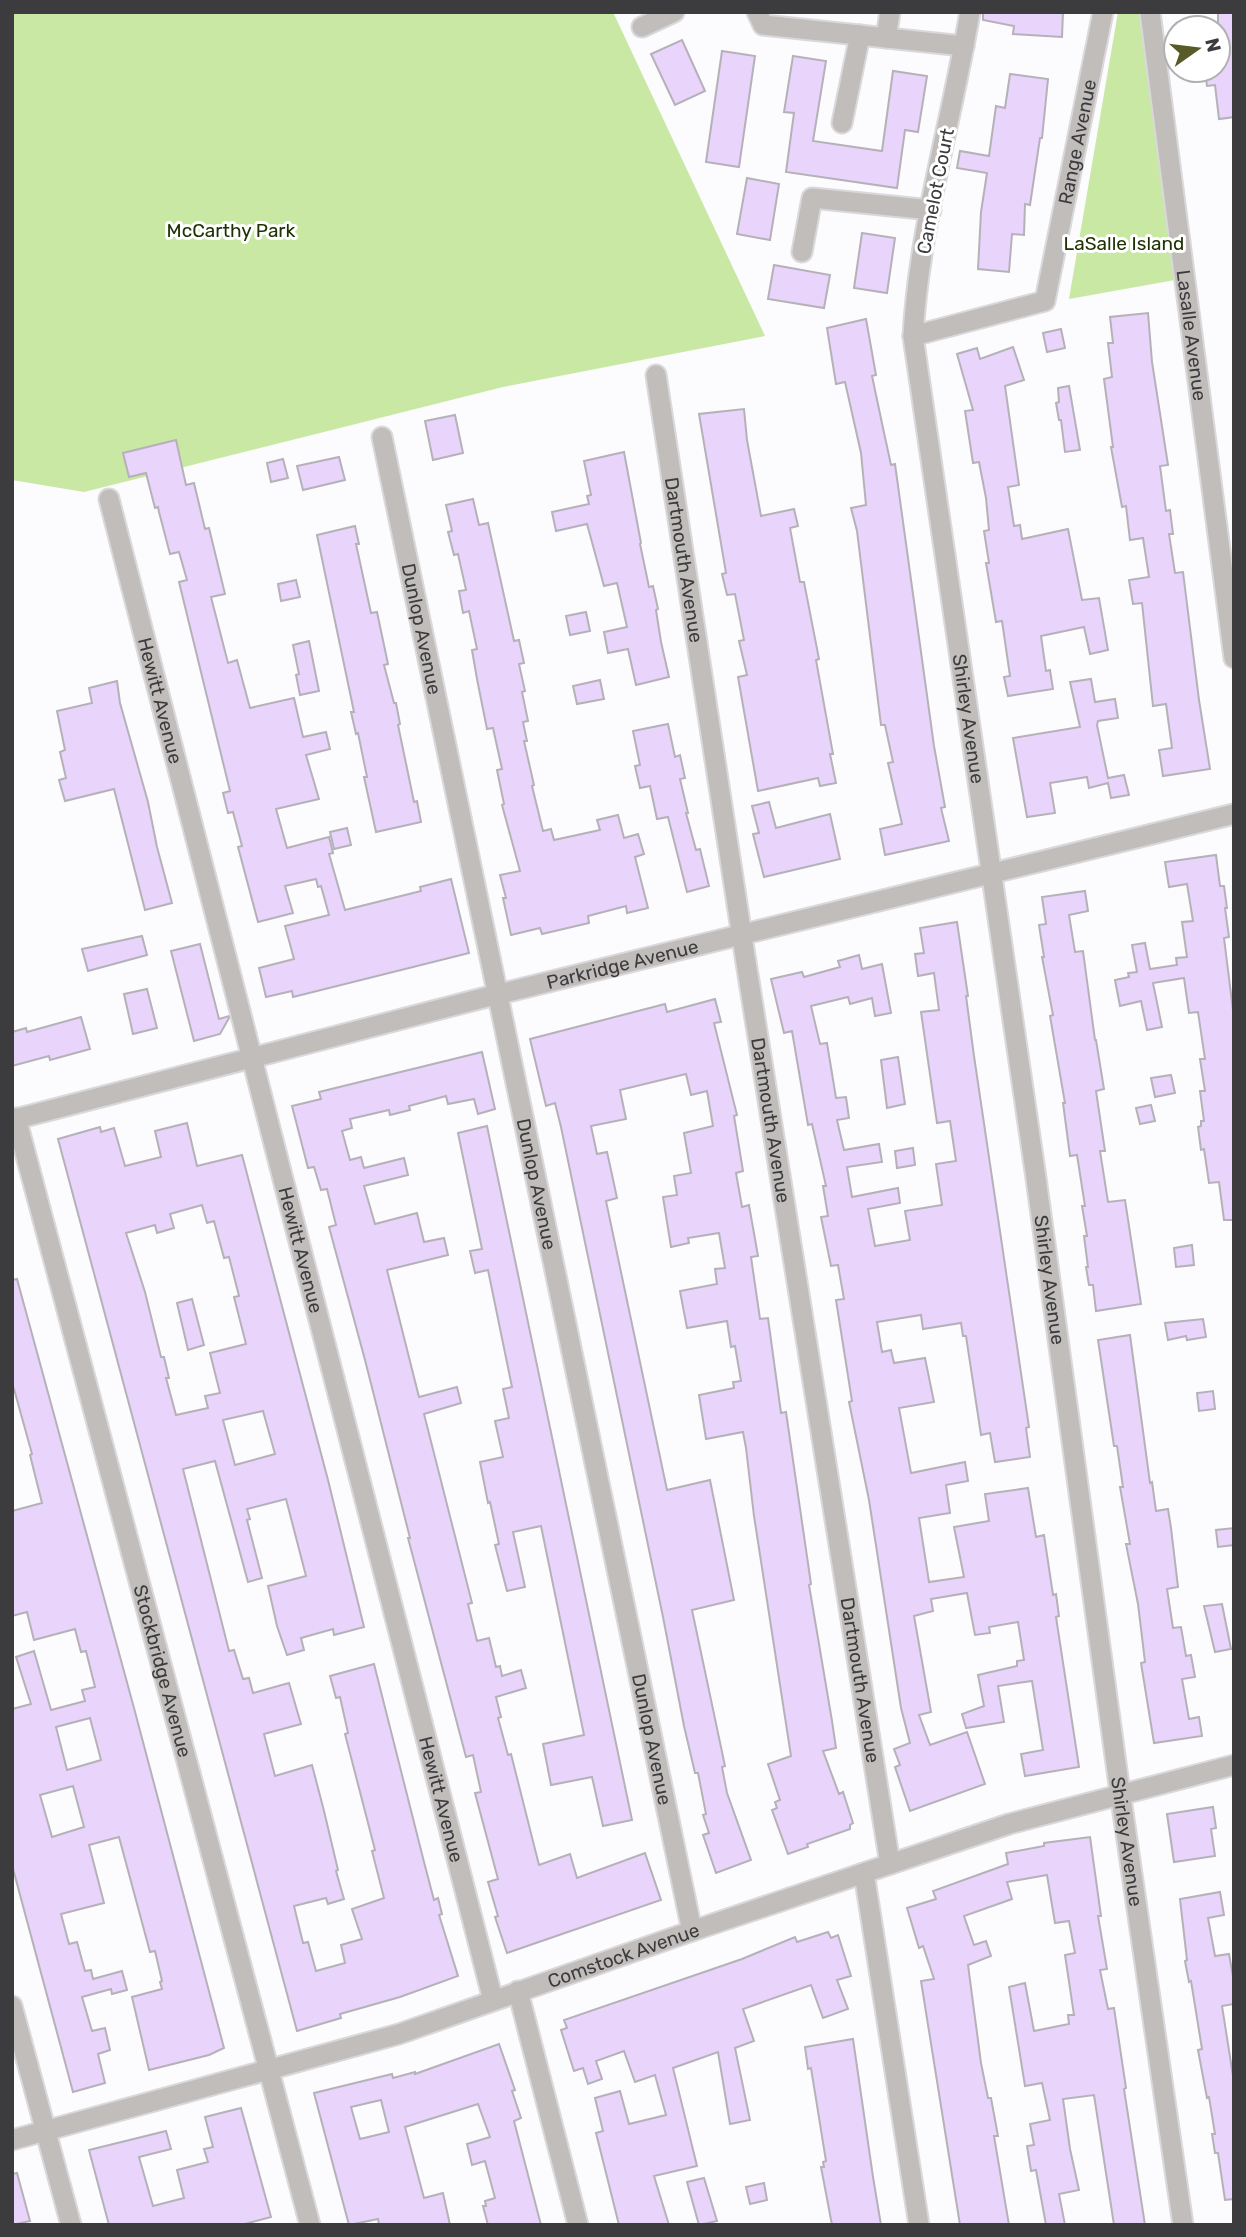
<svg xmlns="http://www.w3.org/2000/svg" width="1246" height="2237" viewBox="0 0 1246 2237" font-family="Rubik,sans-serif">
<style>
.green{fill:#c8e8a4}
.building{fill:#e9d4fb;stroke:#b5b1b9;stroke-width:2;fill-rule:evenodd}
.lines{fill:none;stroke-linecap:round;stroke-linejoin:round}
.minor-casing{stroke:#d9d8db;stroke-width:23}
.minor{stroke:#c1bdbb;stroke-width:19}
.labels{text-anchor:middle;stroke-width:6;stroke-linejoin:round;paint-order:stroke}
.street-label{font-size:19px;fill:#3c3b3e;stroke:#fff}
.park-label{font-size:19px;fill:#203202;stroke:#fff}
</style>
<rect width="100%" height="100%" fill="#fcfbfe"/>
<!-- green -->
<g class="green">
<path d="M12,12H613L765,336L503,387L84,492L12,480Z"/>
<path d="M1118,12H1139L1175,280L1069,299Z"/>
</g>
<!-- building -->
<g class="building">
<path d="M983,12H1063L1062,37L1013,34L1014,26L983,20Z"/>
<path d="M1218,12H1234V117L1219,119L1215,85L1207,86L1205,70H1218Z"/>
<path d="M682,40L705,91L675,105L651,54Z"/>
<path d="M722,51L755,56L739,167L706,162Z"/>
<path d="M793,56L826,61L813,141L882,151L893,71L927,76L918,132L905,130L897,188L786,172L794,113L784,112Z"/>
<path d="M1010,74L1048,79L1042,138H1040L1030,205L1025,204L1024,235L1012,234L1009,272L978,269L981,212L987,173L957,168L960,151L989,156L996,106L1005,108Z"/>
<path d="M747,178L779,184L770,240L737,234Z"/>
<path d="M862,233L895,238L887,293L854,288Z"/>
<path d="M774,265L830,275L824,308L768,299Z"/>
<path d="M1148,313L1152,362L1168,465L1160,466L1166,511L1170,510L1173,534H1169L1175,573L1183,572L1199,700L1210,769L1163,776L1159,750L1172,748L1166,704L1153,706L1142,603L1133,604L1129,580L1149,577L1143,538L1130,540L1126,506L1122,507L1111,447H1113L1104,379L1112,377L1108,343H1113L1110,317Z"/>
<path d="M866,319L876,375L872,376L883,428L891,465L895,464L934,746L945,807L941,808L949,841L885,855L880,829L902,824L888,763L893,762L885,725H881L857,531L851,508L866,505L861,453L845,382L836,384L827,328Z"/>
<path d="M1061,329L1065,348L1047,352L1043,333Z"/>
<path d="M1013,347L1024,380L1005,386L1019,485L1008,487L1014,526L1020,525L1022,539L1068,529L1082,600L1099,598L1108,650L1090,654L1084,627L1041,636L1046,671L1050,670L1053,689L1008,696L1004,677L1010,676L1002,621L996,622L986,563H989L984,531L989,530L986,498L979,462L973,463L965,411L973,410L957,354L977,348L980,359Z"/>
<path d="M1069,386L1080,450L1065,452L1061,420H1059L1056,403L1059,402L1058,388Z"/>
<path d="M744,409L747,440L761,516L794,509L798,526L790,528L800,582H804L819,659L816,660L833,754H830L836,783L820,786L818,778L758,791L738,677L747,675L739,641L744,640L735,594L727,595L722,574L726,573L699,414Z"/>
<path d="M455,415L463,453L433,460L425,421Z"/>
<path d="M176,440L186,485L194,483L205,529L209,528L225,594L211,597L228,663L237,660L250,708L294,698L303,737L326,732L330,749L306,755L319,799L276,809L287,848L329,837L333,853L329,854L345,910L421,891L420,887L451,879L469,953L293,997L292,991L266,997L259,968L294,959L285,926L329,915L321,886L318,887L316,879L285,886L293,913L258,922L238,847L242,846L233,812L228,813L223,793L230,791L179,582L187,580L179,552L170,554L159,512L158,507L155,508L146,473L129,477L123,453Z"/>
<path d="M624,452L641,543L640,544L649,587L653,586L658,609L656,610L661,642L669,677L636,685L628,649L608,653L604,632L627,627L617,583L604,586L587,524L556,531L552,512L589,504L587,496L591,495L584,461Z"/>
<path d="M339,457L345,480L303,490L297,466Z"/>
<path d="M283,459L288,478L271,482L267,463Z"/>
<path d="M473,499L479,525L488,523L514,641L519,640L524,663L519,664L525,691L522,692L528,721L523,722L527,741H524L534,785L532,786L543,831L551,829L554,840L600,830L597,820L618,815L624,838L638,834L644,854L635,857L648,908L627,913L626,906L588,916L589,923L542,934L540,928L511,935L503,898H506L500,875L520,871L502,805L504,804L497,770L502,769L493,728L487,729L477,679L472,650L477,649L469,611L463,613L459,591L466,590L458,554L454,555L448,532L452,531L446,505Z"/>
<path d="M355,526L359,544H356L371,613L377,612L388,664L384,665L394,703H396L400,724L398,725L414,802L417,801L421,822L376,832L364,777H367L358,733L356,734L351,712H354L317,535Z"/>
<path d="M296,580L300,597L281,601L278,584Z"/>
<path d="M586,612L590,631L570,635L566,616Z"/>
<path d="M309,641L319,691L300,695L296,675L299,674L293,645Z"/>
<path d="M1091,679L1095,702L1115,699L1118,718L1098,721L1097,725L1108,778L1124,775L1129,795L1111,798L1108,783L1089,788L1087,777L1050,783L1055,813L1027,817L1013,738L1080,727L1070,682Z"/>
<path d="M600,680L604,699L577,704L573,686Z"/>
<path d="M117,681L120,703L148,802L157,847L172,903L145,910L114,789L65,801L59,780L66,778L60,752L65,750L57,711L92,703L89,688Z"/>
<path d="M668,724L675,757L680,755L685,778L680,779L688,813H686L696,850L700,849L709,886L687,892L668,817L657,819L650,786L640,788L635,766L640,765L633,731Z"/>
<path d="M769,802L776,828L830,814L840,859L764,877L753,834L759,833L752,806Z"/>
<path d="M347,828L351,845L334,849L330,832Z"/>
<path d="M1216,855L1220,886H1224L1227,908H1225L1229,937L1224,938L1234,1018V1220H1224L1219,1182L1209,1183L1204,1149L1201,1150L1198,1127L1201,1126V1121H1204L1200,1091H1205L1200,1059H1205L1198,1012L1189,1013L1184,978L1153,983L1162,1027L1147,1030L1141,1001L1120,1006L1115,980L1129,977L1128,973L1137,972L1132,945L1145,943L1150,969L1177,965L1176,958L1187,957L1182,922L1193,921L1187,884L1169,887L1165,862Z"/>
<path d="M1085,891L1088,911L1069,915L1075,952L1083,951L1095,1040H1096L1104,1089L1096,1091L1105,1151H1100L1108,1202L1125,1200L1141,1304L1096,1311L1093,1285H1089L1086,1267H1088L1084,1236H1087L1082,1206H1085L1077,1155L1070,1156L1063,1103H1065L1050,1016L1053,1015L1042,957H1044L1039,925L1046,924L1042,897Z"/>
<path d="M957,922L968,996H966L974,1056L1029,1427L1026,1428L1030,1457L995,1462L990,1433L981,1435L966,1336H963L961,1323L923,1329L921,1315L877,1322L882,1352L891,1350L894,1363L925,1358L934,1402L899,1408L911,1473L965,1462L968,1481L946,1485L950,1513L919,1518L929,1582L964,1577L954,1527L989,1521L985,1494L1028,1488L1036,1537L1044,1535L1053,1595L1056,1594L1059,1616L1056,1617L1079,1767L1025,1776L1021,1754L1043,1750L1032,1681L998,1686L1004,1722L966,1728L962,1714L984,1706L978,1675L1017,1666V1661L1024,1660L1018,1622L989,1627L990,1633L975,1635L967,1593L931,1599L933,1611L914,1616L931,1712L919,1715L930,1745L967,1732L985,1784L910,1811L895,1767L900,1765L894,1749L910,1743L901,1708L869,1500L849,1402L852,1401L836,1300L844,1299L838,1265L831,1266L821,1217L828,1216L823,1186H826L812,1124L808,1125L792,1031L784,1033L771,979L802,972L804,977L840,967L838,961L859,955L862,969L882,964L891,1013L875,1016L872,998L850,1004L848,997L811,1006L820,1044L827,1043L836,1098L846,1097L849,1118L837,1120L844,1150L879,1144L882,1162L847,1167L852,1197L898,1188L900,1203L868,1209L875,1246L910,1240L905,1211L942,1205L936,1164L956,1161L950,1121L937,1123L921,1012L939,1010L934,973L918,976L915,954L924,953L920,928Z"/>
<path d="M142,936L147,955L88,971L82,949Z"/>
<path d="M200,944L219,1019L229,1016V1018L220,1034L194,1041L171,951Z"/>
<path d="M147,989L157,1028L133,1034L124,994Z"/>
<path d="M715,999L721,1022L714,1023L737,1115L734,1116L743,1171L736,1173L742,1207L749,1205L758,1256L751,1257L760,1319L768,1318L781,1413L786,1412L811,1584L809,1585L832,1721L836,1748L823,1751L839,1794L843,1792L853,1823L850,1825V1829L807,1844L808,1847L788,1854L772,1810L777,1808L775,1802L780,1800L768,1764L791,1756L754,1516L746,1448L743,1432L706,1439L699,1395L734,1388L733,1382L741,1381L735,1346L731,1347L727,1321L687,1328L680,1291L717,1284L715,1269L725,1268L719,1233L688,1238L689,1243L671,1247L663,1197L677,1195L674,1176L691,1173L684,1133L713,1126L707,1091L691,1095L686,1074L620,1090L626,1119L591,1126L597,1154L607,1152L611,1170L617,1198L606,1201L667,1490L710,1480L734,1600L692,1610L725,1766L722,1767L727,1793L751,1860L716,1873L703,1835L709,1833L703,1815L706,1814L698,1773H695L684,1726L663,1617L561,1127L555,1103L546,1106L530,1039L665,1004L667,1012Z"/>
<path d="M81,1017L90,1049L50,1060L49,1056L12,1066V1032L26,1028L27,1032Z"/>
<path d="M482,1052L495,1109L478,1114L474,1099L448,1104L446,1096L409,1106L410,1110L390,1115L389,1110L350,1119L352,1128L342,1131L350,1160L361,1157L364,1168L404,1158L408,1175L364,1186L375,1224L417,1213L424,1242L444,1238L448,1255L387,1270L419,1397L457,1387L461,1403L424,1414L472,1603L468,1604L477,1641L489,1638L496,1667L500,1666L502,1676L521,1670L526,1688L496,1697L501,1717L498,1718L508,1755L511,1754L539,1865L570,1854L577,1878L645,1853L661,1900L507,1953L495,1917L498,1916L488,1882L498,1879L475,1793L481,1792L473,1755L466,1757L408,1538H410L365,1360L329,1227L336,1225L327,1189L321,1190L314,1167L308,1168L292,1106L321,1099L319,1092Z"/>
<path d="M898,1057L905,1104L887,1108L881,1060Z"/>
<path d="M1171,1075L1175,1093L1155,1097L1151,1078Z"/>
<path d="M1151,1105L1155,1121L1140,1124L1136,1108Z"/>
<path d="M187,1123L197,1166L242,1155L328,1480L364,1627L334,1635L333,1629L301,1638L304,1650L287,1655L277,1626L268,1586L306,1576L286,1499L247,1509L250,1519L247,1520L262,1578L248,1582L215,1461L183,1469L229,1651L234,1650L243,1679L249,1678L253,1693L289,1683L301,1724L264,1734L275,1776L312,1765L324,1811L338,1870L336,1871L344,1899L328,1904L326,1898L294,1906L303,1943L308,1942L316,1971L345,1963L341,1945L362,1939L352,1909L384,1898L372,1851L375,1850L345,1734L348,1733L340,1697L336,1698L330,1676L374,1664L424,1862L434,1900L438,1898L442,1914L439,1915L458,1976L400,1997L340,2014L341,2018L297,2031L58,1139L100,1127L101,1132L114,1128L125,1166L161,1157L155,1131ZM202,1205L207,1223L214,1221L224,1258L229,1257L239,1296L234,1297L246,1344L210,1353L220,1393L205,1396L208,1408L176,1415L166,1378H169L164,1357H161L145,1292L126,1233L155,1225L157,1233L174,1228L170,1214ZM263,1411L275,1454L235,1465L223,1420Z"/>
<path d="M487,1126L632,1820L603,1826L592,1777L551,1785L543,1744L584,1735L541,1526L513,1532L525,1587L507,1591L495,1545L499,1544L490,1502L488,1503L480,1462L503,1457L495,1421L509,1418L503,1389L512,1387L488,1270L475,1273L470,1251L482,1249L458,1133Z"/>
<path d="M913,1148L915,1165L897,1168L895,1151Z"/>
<path d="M1192,1245L1194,1265L1176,1267L1174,1248Z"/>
<path d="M17,1279L134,1708L224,2048L209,2055L149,2070L132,1997L162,1989L160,1982L162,1981L155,1951L150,1952L119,1837L89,1845L104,1903L61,1914L69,1944L77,1942L85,1971L91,1970L93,1979L122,1971L127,1990L112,1994L111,1989L82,1997L92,2031L105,2028L110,2050L98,2054L105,2083L73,2092L12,1865V1709L31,1704L16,1657L34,1651L51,1710L85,1701L82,1690L95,1687L86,1651L81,1652L75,1629L34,1640L27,1612L12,1616V1511L42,1503L30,1455L32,1454L14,1389L12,1390V1280ZM90,1718L101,1760L67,1770L56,1727ZM73,1786L84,1827L52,1837L40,1795Z"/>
<path d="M192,1299L204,1345L188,1350L177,1303Z"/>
<path d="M1203,1319L1206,1337L1187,1340L1186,1336L1168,1340L1165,1323Z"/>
<path d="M1130,1335L1150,1483L1152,1482L1156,1511L1168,1509L1171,1528L1178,1587L1167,1589L1173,1628L1181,1627L1186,1656L1191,1655L1195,1677L1182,1679L1189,1719L1199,1717L1202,1736L1154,1743L1141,1663L1145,1662L1138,1604L1126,1544H1130L1120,1487H1123L1117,1446H1114L1098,1340Z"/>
<path d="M1213,1391L1215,1409L1199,1411L1197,1393Z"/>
<path d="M1234,1528V1545L1218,1547L1216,1530Z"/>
<path d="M1222,1604L1231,1649L1215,1652L1204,1606Z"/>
<path d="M1213,1807L1216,1828L1211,1829L1215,1856L1174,1862L1167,1814Z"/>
<path d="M1090,1837L1101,1916H1098L1107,1969L1100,1970L1108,2009L1114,2008L1126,2088L1124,2089L1145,2225H1114L1094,2095L1063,2099L1070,2149L1079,2190L1059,2194L1065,2225H1046L1036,2170L1031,2171L1027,2146L1034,2145L1030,2124L1050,2120L1042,2083L1025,2086L1009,1987L1025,1983L1034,2031L1069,2024L1068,2015H1074L1065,1955L1075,1953L1069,1921L1055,1923L1047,1875L1007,1882L1012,1899L964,1916L974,1945L986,1941L991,1956L968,1965L981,2063L988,2098H991L998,2136H994L1009,2225H960L921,1981L934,1979L923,1946L919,1948L907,1908L936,1899L933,1891L1008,1864L1006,1853L1044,1846V1843Z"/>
<path d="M1220,1892L1224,1915L1208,1918L1215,1956L1229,1954L1234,1982V2004L1222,2006L1234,2082V2199L1225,2200L1218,2153H1215L1212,2134H1215L1209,2097L1207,2098L1198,2050L1202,2049L1191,1981L1189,1982L1185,1961L1187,1960L1180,1899Z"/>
<path d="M828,1932L831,1938L838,1935L851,1976L837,1980L848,2009L823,2018L811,1985L743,2009L754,2041L735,2048L750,2120L730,2124L718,2052L673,2068L697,2166L654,2176L669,2225H619L596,2133L603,2131L595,2098L620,2091L629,2124L666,2115L655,2075L635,2082L624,2051L596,2061L602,2079L588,2084L583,2068L574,2071L561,2030L567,2028L564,2020L742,1959L795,1937L797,1942Z"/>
<path d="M853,2039L873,2177L881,2225H832L821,2167H824L823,2162L826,2161L811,2068L808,2069L805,2047Z"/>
<path d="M499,2044L515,2090L512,2091L521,2118L514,2121L541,2225H488L483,2206H486L485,2201L495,2198L485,2161L472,2165L467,2144L490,2137L478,2104L405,2127L424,2198L443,2193L450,2225H379L378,2219L349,2225L314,2093L392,2074L393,2078L415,2072V2074ZM381,2100L389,2132L360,2139L351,2107Z"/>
<path d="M241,2108L271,2217L241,2225H109L89,2150L166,2131L171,2149L139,2157L153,2206L184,2198L177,2170L208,2162L204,2149L213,2147L205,2117Z"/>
<path d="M17,2173L30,2221L12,2225V2174Z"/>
<path d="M704,2178L717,2221L699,2225L687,2182Z"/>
<path d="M764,2183L767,2200L750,2204L746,2187Z"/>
</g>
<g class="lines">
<!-- minor casing -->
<g class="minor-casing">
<g id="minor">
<path d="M757,12L763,25L964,46"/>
<path id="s1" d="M970,12C952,120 919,227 913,336L1036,1178L1118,1778L1183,2225"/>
<path id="s2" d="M1150,12L1234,658"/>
<path d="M642,27L674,12"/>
<path d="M886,38L890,12"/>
<path d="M842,123L860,35"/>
<path d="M802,252L812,198L931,210"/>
<path id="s3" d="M913,336L1045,301L1103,12"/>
<path id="s4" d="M656,375L745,956L890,1864"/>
<path id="s5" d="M382,437L692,1931"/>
<path id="s6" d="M109,499L493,2000"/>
<path id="s7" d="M16,1118L310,2225"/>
<path id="s8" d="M12,1120L483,998L1234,814"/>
<path d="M864,1873L919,2225"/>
<path d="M518,1991L578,2225"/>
<path d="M12,2006L71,2225"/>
<path id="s9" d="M12,2140L399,2034L692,1931L1009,1824L1234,1765"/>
</g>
</g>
<!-- minor -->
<use href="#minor" class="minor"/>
</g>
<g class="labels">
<!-- street labels -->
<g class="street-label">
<text dy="7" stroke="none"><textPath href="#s3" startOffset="299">Range Avenue</textPath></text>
<text transform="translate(935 191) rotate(-79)" y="7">Camelot Court</text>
<text dy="7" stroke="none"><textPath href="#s2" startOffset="326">Lasalle Avenue</textPath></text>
<text dy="7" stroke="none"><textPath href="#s4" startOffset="187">Dartmouth Avenue</textPath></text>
<text dy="7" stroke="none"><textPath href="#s5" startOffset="196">Dunlop Avenue</textPath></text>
<text dy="7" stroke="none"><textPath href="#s6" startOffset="208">Hewitt Avenue</textPath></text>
<text dy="7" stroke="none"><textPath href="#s1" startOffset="716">Shirley Avenue</textPath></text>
<text dy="7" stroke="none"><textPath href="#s8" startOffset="630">Parkridge Avenue</textPath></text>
<text dy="7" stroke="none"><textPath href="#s4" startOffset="754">Dartmouth Avenue</textPath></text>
<text dy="7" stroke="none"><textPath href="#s5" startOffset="763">Dunlop Avenue</textPath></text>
<text dy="7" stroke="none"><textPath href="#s6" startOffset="775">Hewitt Avenue</textPath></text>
<text dy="7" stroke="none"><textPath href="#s1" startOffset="1283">Shirley Avenue</textPath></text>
<text dy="7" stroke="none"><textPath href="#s7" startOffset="572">Stockbridge Avenue</textPath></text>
<text dy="7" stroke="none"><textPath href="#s4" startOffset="1321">Dartmouth Avenue</textPath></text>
<text dy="7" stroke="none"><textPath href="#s5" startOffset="1330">Dunlop Avenue</textPath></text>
<text dy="7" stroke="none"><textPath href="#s6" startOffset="1342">Hewitt Avenue</textPath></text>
<text dy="7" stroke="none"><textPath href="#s1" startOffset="1850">Shirley Avenue</textPath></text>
<text dy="7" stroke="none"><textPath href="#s9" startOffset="639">Comstock Avenue</textPath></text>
</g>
<!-- park labels -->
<g class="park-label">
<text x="231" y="237">McCarthy Park</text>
<text x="1124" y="250">LaSalle Island</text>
</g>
</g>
<!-- border -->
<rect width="1246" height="2237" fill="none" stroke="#3c3b3e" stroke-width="28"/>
<!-- north arrow -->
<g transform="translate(1197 49) rotate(76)"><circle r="33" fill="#ffffff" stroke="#b1b1b2" stroke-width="2"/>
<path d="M0-5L12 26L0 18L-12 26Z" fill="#585a27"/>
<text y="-10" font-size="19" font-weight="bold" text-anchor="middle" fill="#3c3b3e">N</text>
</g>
</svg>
